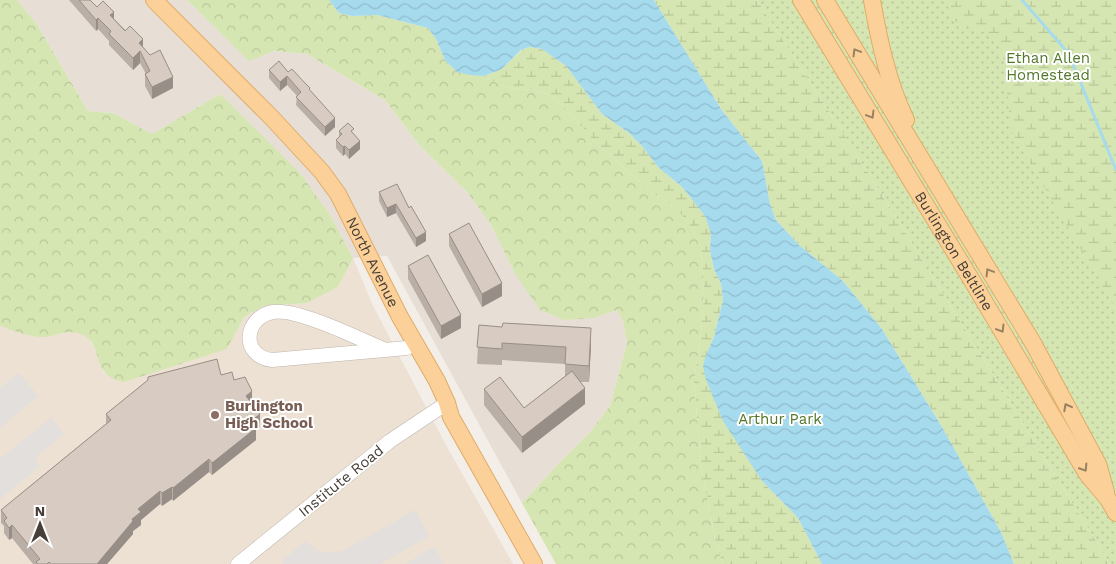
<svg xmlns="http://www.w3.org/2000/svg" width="1116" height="564" viewBox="0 0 1116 564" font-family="'Work Sans',sans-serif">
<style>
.residential{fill:#e7dfd6}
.education{fill:#ece1d2}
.green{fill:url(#green-dots)}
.forest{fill:url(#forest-crowns)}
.wetland{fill:url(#wetland-marsh)}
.parking{fill:#e2dfdd}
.water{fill:url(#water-waves)}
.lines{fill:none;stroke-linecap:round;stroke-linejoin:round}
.stream{stroke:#a6dbee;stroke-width:3}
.minor-casing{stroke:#bfb5ab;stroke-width:15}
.major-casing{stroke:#e0ab69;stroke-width:18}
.minor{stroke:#fff;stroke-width:14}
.major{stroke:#fbd199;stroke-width:16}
.wall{fill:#baafa6}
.shaded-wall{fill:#978e87}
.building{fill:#d8cbc1;stroke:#978e87}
.oneway{stroke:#988063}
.education-dot{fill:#8d6e63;stroke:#fff;stroke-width:2}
.labels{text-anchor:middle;stroke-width:4;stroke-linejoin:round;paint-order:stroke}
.park-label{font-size:15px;fill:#53772b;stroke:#fff}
.street-label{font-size:15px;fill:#473e37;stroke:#fff}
.education-label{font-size:15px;font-weight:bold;fill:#785e54;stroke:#fff;text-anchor:start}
</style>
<defs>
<pattern id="green-dots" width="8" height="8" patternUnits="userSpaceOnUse" patternTransform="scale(1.25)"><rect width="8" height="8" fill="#d6e6b2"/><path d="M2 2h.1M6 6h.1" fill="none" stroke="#b9c69a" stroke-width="1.8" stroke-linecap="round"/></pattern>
<pattern id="forest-crowns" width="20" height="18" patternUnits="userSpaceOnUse" patternTransform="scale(1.25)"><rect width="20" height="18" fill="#d6e6b2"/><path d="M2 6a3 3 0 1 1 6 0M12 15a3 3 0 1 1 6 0" fill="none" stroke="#b9c69a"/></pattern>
<pattern id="wetland-marsh" width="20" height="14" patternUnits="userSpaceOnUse" patternTransform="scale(1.25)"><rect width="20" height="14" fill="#d6e6b2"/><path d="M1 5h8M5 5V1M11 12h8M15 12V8" fill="none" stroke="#b9c69a"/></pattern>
<pattern id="water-waves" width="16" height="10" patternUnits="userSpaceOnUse" patternTransform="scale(1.25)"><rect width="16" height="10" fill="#a6dbee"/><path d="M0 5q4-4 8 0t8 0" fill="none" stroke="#90bdcd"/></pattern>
</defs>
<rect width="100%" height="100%" fill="#f3eee8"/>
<!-- residential -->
<path class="residential" d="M17,0H187L249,60L274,51L307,54L385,100L420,146L468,193L491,225L515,274L594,318L617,310L623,321L627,343L610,406L590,432L562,460L522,503L387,256L353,258L330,215L220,94L152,134L113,113L88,111L36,23Z"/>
<!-- education -->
<path class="education" d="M353,258L373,306L447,447L513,564H0V326L31,336L43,337L74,331L86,335L94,347L104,373L227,349L244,317L263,306L306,303L338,287Z"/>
<!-- green -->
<path class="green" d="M757,0H1116V564H1110L871,177Z"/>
<!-- forest -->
<g class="forest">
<path d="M0,0H17L36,23L88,111L113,113L152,134L220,94L300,173L330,215L353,258L338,287L307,303L263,306L244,317L227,349L124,382C89,375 105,346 83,335C69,327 56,337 42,337C27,337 13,330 0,326Z"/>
<path d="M187,0H329L339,13L352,16L377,15L428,28L436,39L445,60L457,72L484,76L505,87L520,90L531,89L547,94L567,109L593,140L651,192L675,207L689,224L701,246L704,293L701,334L694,381L701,464L716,544L723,564H556L522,503L562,460L590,432L610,406L627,343L623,321L617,310L594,318L564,320L540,310L515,274L491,225L468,193L420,146L385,100L307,54L274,51L249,61Z"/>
</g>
<!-- wetland -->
<g class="wetland">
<path d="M654,0H757L871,177L1110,564H1014L1001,532L942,427L882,329L843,281L799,245L776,220L770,204L762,161L721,109Z"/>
<path d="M946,0H1116V309L1011,131L1004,60L995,36L952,20Z"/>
<path d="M529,47L542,49L566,66L602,114L629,133L642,146L658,167L682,187L705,216L711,234L710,251L714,269L721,284L723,300L714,337L706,355L762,481L798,518L822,564H723L716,544L701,464L694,381L701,334L704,293L701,246L689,224L675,207L651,192L593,140L567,109L547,94L531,89L520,90L505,87L484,76L502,69L522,50Z"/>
</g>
<!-- parking -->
<g class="parking">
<path d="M19,373L38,396L0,428V388Z"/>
<path d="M51,418L64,434L35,458L40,466L0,499V459Z"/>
<path d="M415,510L429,536L380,564H284L282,561L305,541L318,551L328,553L343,551Z"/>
<path d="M434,547L444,564H405Z"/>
</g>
<!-- water -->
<path class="water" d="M329,0H654L721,109L762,161L770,204L776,220L799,245L843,281L882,329L942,427L1001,532L1014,564H822L798,518L762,481L723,421L706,380L703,366L706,355L714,337L723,300L721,284L714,269L710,251L711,234L705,216L682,187L658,167L642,146L629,133L602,114L566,66L542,49L529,47L521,50L502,69L484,76L470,75L457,72L445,60L436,39L428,28L377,15L352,16L339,13Z"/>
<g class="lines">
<!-- stream -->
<path class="stream" d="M1022,0L1069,54L1116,170"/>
<!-- minor casing -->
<g class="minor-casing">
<g id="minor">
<path d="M383,349C360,339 297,308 273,312C244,317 240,356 272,360L407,348"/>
<path d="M238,564L390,441L447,403"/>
</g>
</g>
<!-- major casing -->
<g class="major-casing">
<g id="major">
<path id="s1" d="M154,0L272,118L322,172L338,194L400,317L437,381L447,403L451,417L534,564"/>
<path id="s2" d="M801,0L971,279L1087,474L1108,499L1116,513"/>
<path d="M825,0L1033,343L1098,464L1106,492"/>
<path d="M872,0C879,40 888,83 906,120"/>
</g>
</g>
<!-- minor -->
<use href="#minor" class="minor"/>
<!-- major -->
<use href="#major" class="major"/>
</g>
<!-- wall -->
<g class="wall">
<path d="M69,0H90L97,7L114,19L143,47L173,88L152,99L145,86V74H146L140,63L133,70L109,45V41L98,29L96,31Z"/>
<path d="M269,70L288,72L310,91L335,127L325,136L296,105L297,96L287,85L280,91L269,78Z"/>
<path d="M339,131L354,134L360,149L349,159L345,154L343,156L336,148V140L339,137Z"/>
<path d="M379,192L409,208L426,241L416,247L396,213L387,217L379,201Z"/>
<path d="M449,234L502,296L482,307L449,246Z"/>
<path d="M408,266L461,328L441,339L408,279Z"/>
<path d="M479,325L591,345L589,382H581L585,404L522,453L484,405V389L524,408L565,376V364L502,360V365L477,364Z"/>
<path d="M221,375L234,380L252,404L260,427L256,430V440L212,475L209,472L173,501L172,499L162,506L160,504L141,520V525L133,531V534L107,564H33L12,538L9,540L4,533V526L1,523V510L106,424V414L148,381V377Z"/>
</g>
<!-- shaded-wall -->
<g class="shaded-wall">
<path d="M114,12V24L110,15Z"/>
<path d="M98,18V29L96,31V20Z"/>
<path d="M143,39V51H140V63L133,70V58L139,43Z"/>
<path d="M287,76V85L280,91V82Z"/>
<path d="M173,77V88L152,99V87Z"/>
<path d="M335,118V127L325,136V127Z"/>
<path d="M360,141V149L349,159V150Z"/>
<path d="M345,146V154L343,156V147Z"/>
<path d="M396,204V213L387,217V208Z"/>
<path d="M426,232V241L416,247V238Z"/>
<path d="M502,283V296L482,307V294Z"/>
<path d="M461,315V328L441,339V326Z"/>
<path d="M591,328V345L589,382V366Z"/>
<path d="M585,388V404L522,453V437Z"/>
<path d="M252,391V404L246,409V396Z"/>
<path d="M260,414V427L256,430V440L212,475V463L251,421Z"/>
<path d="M209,459V472L173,501V488Z"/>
<path d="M172,487V499L162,506V493Z"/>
<path d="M160,491V504L141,520V525L133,531V534L107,564H97L132,519L138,509Z"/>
<path d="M12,525V538L9,540V528Z"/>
</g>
<!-- building -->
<g class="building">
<path d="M79,0H90L97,7L103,1L114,12L110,15L125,31L130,26L143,39L139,43L150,55L160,50L173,77L152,87L145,74L150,71L140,51L133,58L109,34L111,31L98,18L96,20Z"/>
<path d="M279,61L288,72L292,69L303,81L310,88L309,89L335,118L325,127L296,97L301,92L287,76L280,82L269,70Z"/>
<path d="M348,123L354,129L351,131L360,141L349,150L345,146L343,147L336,140L342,134L339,131Z"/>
<path d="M397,184L409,208L411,206L426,232L416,238L396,204L387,208L379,192Z"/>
<path d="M469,223L502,283L482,294L449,234Z"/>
<path d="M428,255L461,315L441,326L408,266Z"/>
<path d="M503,323L591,328L589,366L565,364L566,347L502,343V349L477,347L479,325L502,327Z"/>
<path d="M217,359L221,375L232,372L234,380L245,377L252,391L246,396L260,414L251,421L256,428L212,463L209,459L173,488L172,487L162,493L160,491L138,509L141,512L132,519L133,521L97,564H51L49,562L47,564H38L36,562L40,559L12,525L9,528L4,521L7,518L1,510L111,420L106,414L148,380V377Z"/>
<path d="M572,371L585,388L522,437L484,389L500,377L524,408Z"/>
</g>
<!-- one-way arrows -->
<defs><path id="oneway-chevron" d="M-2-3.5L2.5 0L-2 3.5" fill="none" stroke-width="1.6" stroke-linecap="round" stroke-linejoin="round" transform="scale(1.25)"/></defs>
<g class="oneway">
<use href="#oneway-chevron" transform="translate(856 52) rotate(-121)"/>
<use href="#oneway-chevron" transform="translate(871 115) rotate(59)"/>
<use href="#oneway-chevron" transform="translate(989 272) rotate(-121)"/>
<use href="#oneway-chevron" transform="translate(1001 329) rotate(59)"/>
<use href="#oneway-chevron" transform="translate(1067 407) rotate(-118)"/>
<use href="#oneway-chevron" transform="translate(1084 468) rotate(58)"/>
</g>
<!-- markers -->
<circle class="education-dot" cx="215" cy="415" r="5"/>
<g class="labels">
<!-- park labels -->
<g class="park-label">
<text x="1048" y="63">Ethan Allen<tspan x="1048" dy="17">Homestead</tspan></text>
<text x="780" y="424">Arthur Park</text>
</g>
<!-- street labels -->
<g class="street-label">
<text dy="5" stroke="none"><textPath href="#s2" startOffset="294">Burlington Beltline</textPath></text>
<text dy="5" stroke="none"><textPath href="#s1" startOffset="344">North Avenue</textPath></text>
<text transform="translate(341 481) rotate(-39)" y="5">Institute Road</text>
</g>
<!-- education labels -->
<g class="education-label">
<text x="225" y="411">Burlington<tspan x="225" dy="17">High School</tspan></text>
</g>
</g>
<!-- north arrow -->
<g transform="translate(40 524)" stroke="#ffffff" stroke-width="4" paint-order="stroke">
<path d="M0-4L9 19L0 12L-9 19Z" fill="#473e37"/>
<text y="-8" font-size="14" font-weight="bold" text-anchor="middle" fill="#473e37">N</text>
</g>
</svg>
